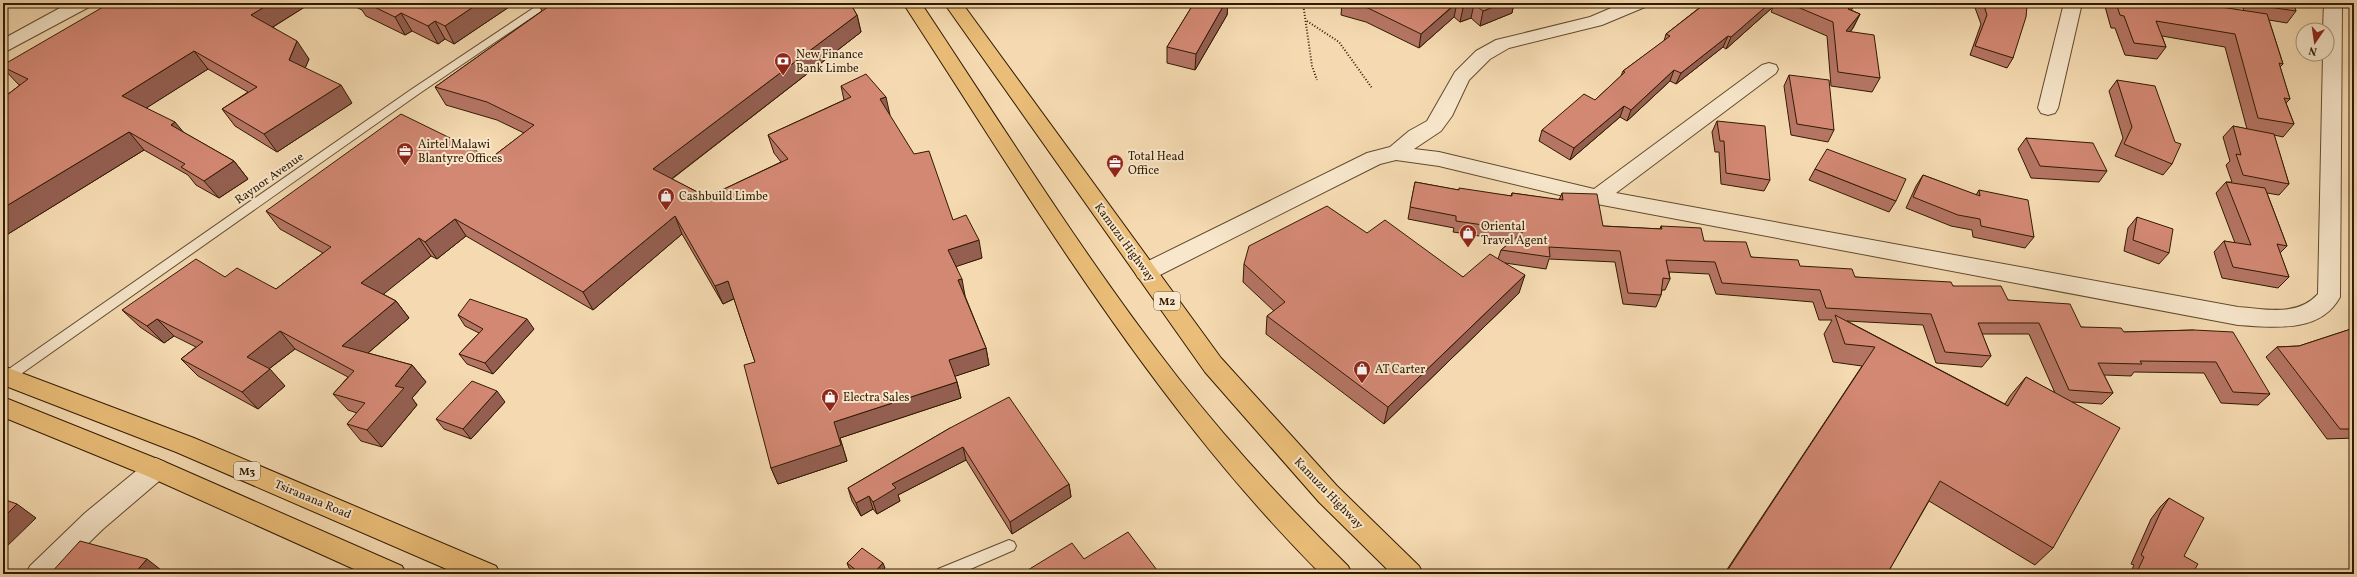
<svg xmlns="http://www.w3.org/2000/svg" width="2357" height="577" viewBox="0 0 2357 577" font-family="Vollkorn,serif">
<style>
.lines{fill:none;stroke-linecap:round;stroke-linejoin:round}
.service-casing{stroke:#624a2c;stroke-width:2}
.minor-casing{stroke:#624a2c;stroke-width:2}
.trunk-casing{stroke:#311a00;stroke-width:2}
.path{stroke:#311a00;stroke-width:2;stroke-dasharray:1 2;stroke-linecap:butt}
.service{fill:#f8e7cc;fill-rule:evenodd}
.minor{fill:#f8e7cc;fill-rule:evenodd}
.trunk{fill:#eabd78;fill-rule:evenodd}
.wall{fill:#b57564;stroke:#311a00;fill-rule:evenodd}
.shaded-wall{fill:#945f51;stroke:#311a00}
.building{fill:#d38874;stroke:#311a00}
.labels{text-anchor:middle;stroke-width:4;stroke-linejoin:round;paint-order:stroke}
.shield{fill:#f8e7cc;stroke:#6d583d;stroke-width:1}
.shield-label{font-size:11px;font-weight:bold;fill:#311a00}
.poi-label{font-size:12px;fill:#311a00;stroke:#f8e7cc;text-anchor:start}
.street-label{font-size:12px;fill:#311a00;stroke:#f8e7cc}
</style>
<rect width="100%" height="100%" fill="#f5dab1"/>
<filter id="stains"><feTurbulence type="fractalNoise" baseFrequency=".005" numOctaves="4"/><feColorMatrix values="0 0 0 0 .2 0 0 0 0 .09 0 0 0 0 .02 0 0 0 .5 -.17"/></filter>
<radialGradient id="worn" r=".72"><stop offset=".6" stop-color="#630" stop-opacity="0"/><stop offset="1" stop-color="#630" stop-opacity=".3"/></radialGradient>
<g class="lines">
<!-- service casing -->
<g class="service-casing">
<g id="service">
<path d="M541,3H553L420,93L11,381H3V373L412,89Z"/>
<path d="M1009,540L1014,542L1016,546L1014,550L959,574H936L938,569Z"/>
</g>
</g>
<!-- minor casing -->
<g class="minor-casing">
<g id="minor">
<path d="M69,3H92L89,7L3,53V39Z"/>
<path d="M1623,3H1648L1645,7L1602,25L1509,48L1490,59L1469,80L1452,116L1441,131L1414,149L1439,152L1594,189L1762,65L1769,63L1776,65L1778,69L1776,73L1616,193L2238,307C2266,309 2297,317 2318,294L2323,54H2327V30H2323L2324,3H2342L2340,297C2320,334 2273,327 2238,325L1597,204L1439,166L1396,160L1380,164L1154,278L1146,280L1138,278L1135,272L1138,266L1367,153L1390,147L1409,131L1427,121L1455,72L1476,51L1496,40L1590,17Z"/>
<path d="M2064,3H2082L2058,108L2055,113L2048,115L2041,113L2038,108Z"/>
<path d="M156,458L165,462L168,469L165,476L103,529L57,574H26L30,566L85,513L147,462Z"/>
</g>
</g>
<!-- trunk casing -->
<g class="trunk-casing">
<g id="trunk">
<path d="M903,3H921C1005,129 1085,259 1179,379C1231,445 1288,507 1348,566L1352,574H1321C1153,406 1032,201 903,3Z"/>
<path d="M944,3H962L1221,358L1337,486L1419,566L1423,574H1392L1319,502L1205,372Z"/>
<path d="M3,366L194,438L496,566L500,574H458L176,452L3,385Z"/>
<path d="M3,397L165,462L402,566L406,574H365L147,476L3,417Z"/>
</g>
</g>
<!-- path -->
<g class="path">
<path d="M1303,3L1312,66L1317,80"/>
<path d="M1307,21L1339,42L1372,88"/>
</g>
<!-- service -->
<use href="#service" class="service"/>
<!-- minor -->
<use href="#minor" class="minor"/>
<!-- trunk -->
<use href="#trunk" class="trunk"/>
</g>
<!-- wall -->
<g class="wall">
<path d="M311,3L273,27L309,59L305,68L352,103L277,152L235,126L222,109L248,92L208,69L146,108L183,132L234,161L248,179L219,198L196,185L188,175L144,150L8,234L3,231V98L20,85L18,84L3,68V65Z"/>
<path d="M348,3H515L454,44L445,39L438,44L412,31L405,35L366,16L362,10Z"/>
<path d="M527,3H850L857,15L861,32L672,179L707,197L781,162L774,153L768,135L844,100L841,86L890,115H889L953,220L982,258L956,266L965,296L986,348L989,365L955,376L957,382L961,398L840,438L847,461L778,484L771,468L755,362L734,299L723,304L682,234L593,310L466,236L437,259L431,256L383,294L396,301L409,318L368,353L412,365L426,382L412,398L417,405L382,447L361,441L347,424L357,413L348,410L333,394L348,377L295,349L269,369L285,386L258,409L198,376L181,359L196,347L174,336L164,343L140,327L122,310L225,277L276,289L323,253L280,229L266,211L491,158L524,133L497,120L446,105L435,87L542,11L538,3L533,7Z"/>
<path d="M1194,3H1228L1227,15L1195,70L1167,63V47Z"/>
<path d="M1342,3H1514L1512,13L1480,26L1471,18L1460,22L1454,17L1419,48L1366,22L1341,15Z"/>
<path d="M1701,3H1855L1851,10L1860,14L1853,28L1850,32L1880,78L1872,92L1831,86L1827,36L1771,12L1773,7L1726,49L1723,47L1676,84L1670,81L1627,121L1620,117L1570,160L1539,141L1542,130L1595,100L1621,76L1623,71L1664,41L1666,34L1699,8Z"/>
<path d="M1976,3H2013V58L2007,68L1970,55L1981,24L1974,5Z"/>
<path d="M2104,3H2213L2214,6L2244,11L2241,3H2293L2296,11L2287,23L2269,20L2283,64L2280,67L2290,99L2286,103L2294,124L2283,137L2274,135L2289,184L2279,195L2267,193L2287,246L2280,253L2289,277L2278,288L2222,278L2214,252L2224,241L2235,243L2216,193L2226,182H2232L2226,165L2230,161L2223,137L2233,126L2247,129L2225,47L2162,36L2166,47L2157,59L2125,55L2115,28H2111Z"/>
<path d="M1789,75L1834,130L1828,142L1791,135L1784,86Z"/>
<path d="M2117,80L2172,164L2163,175L2115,156L2123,138L2109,91Z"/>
<path d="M1717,121L1770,180L1764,191L1721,184L1719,152H1715L1712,132Z"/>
<path d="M2026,138L2107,171L2099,182L2031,178L2018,149Z"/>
<path d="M1815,169L1896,201L1889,212L1809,180Z"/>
<path d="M1923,175L1976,195L1979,190L2034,237L2025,248L1973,237L1972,230L1951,226L1906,208L1916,186Z"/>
<path d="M1415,182L1458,190L1511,196L1512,193L1559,200L1562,193L1603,226L1660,229L1661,226L1704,241L1751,257L1855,277L1953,286L2008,300L2081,327L2124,332L2194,330L2270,394L2258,405L2221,403L2204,373L2134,372L2131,376L2104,375L2113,393L2102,404L2072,402L2053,548L2035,565L1929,501L1887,574H1724L1862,366L1833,362L1824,334L1832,320H1819L1813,302L1716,294L1709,274L1669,272L1670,279L1665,290H1662L1661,295L1656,307L1623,304L1615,262L1549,259L1546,269L1505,263L1519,293L1384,424L1266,334L1267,316L1274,311L1243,282L1244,264L1367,233L1463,277L1498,259L1501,250L1512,241L1453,232L1454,228L1408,219ZM1847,321L1923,325L1936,363L1982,367L1991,356L1982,334H2029L2055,393L2026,377L2010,396L2005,404Z"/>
<path d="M2137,217L2169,253L2159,264L2124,251L2128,228Z"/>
<path d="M458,315L534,329L493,374L467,364L459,354L479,333L465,326Z"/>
<path d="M2354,328V438L2327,439L2266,357L2277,347L2299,346Z"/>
<path d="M505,402L471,439L444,429L436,419Z"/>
<path d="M950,428L1069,484L1071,497L1012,534L966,460L898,495L900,501L877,514L873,509L861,516L852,501L848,488Z"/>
<path d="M2169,498L2184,556L2192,574H2130L2134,565L2131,564L2151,519L2160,507Z"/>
<path d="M847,563L885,568L879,574H857L849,568Z"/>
</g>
<!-- shaded-wall -->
<g class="shaded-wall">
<path d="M271,3H311L263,33L251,15Z"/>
<path d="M479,3H515L454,44L445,26Z"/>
<path d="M531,3H538L533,7Z"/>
<path d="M1225,3H1228L1227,15L1195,70L1196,54Z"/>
<path d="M1457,3L1454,17L1419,48L1421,34Z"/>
<path d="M1504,3H1514L1512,13L1480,26L1483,11Z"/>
<path d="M1770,3H1775L1773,7L1726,49L1731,37Z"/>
<path d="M1853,3H1855L1851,11L1848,9Z"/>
<path d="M1474,4L1471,18L1460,22L1463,8Z"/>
<path d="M401,13L412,31L405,35L395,17Z"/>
<path d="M1860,14L1853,28L1839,46L1846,31Z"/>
<path d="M857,15L861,32L661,187L653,169Z"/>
<path d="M435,21L445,39L438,44L428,26Z"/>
<path d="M1728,36L1723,47L1676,84L1681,73Z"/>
<path d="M297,41L309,59L301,78L289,60Z"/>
<path d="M194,51L208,69L137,114L122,96Z"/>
<path d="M1674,70L1670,81L1627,121L1631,110Z"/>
<path d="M341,85L352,103L277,152L264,134Z"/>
<path d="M886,97L890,115L884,117L880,99Z"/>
<path d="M1624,106L1620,117L1570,160L1574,148Z"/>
<path d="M175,122L190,140L171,125Z"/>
<path d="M129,132L144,150L8,234L3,229V208Z"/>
<path d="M234,161L248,179L219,198L204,181Z"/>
<path d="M675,216L682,234L593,310L583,292Z"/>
<path d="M455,219L466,236L437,259L425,242Z"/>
<path d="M419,238L431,256L375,301L361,283Z"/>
<path d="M979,240L982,258L952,268L948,250Z"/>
<path d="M1525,275L1519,293L1384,424L1388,407Z"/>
<path d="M962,279L965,296L962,297L958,280Z"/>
<path d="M728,281L735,298L723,304L715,286Z"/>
<path d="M396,301L409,318L356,363L342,346Z"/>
<path d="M157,319L174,336L164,343L147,326Z"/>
<path d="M527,319L534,329L493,374L485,363Z"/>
<path d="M280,331L295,349L262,374L247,357Z"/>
<path d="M986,348L989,365L953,377L949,360Z"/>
<path d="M412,365L426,382L412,398L417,405L382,447L367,430L395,386Z"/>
<path d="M270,369L285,386L258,409L242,392Z"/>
<path d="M957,382L961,398L840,438L847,461L778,484L771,468L834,422Z"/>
<path d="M497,391L505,402L471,439L463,429Z"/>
<path d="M963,447L966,460L898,495L900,501L877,514L873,502L892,484Z"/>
<path d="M1069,484L1071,497L1012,534L1010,522Z"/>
<path d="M869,496L873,509L861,516L856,503Z"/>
<path d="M17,504L36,518L3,550V518Z"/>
<path d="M147,559L165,573L164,574H134Z"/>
<path d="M883,563L885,568L879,574H873Z"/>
</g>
<!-- building -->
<g class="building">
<path d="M110,3H271L251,15L297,41L289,60L341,85L264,134L222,109L257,87L194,51L122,96L175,122L171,125L234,161L204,181L181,167L185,164L129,132L3,208V98L28,79L3,67V65Z"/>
<path d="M366,3H479L445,26L435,21L428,26L401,13L395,17Z"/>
<path d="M550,3H850L857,15L653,169L707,197L788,159L768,135L851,97L841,86L866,74L886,97L880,99L914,154L929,151L953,220L966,215L979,240L948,250L962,279L958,280L986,348L949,360L957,382L834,422L841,445L771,468L744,365L755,362L728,281L715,286L675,216L583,292L455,219L425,242L419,238L361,283L396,301L342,346L412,365L395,386L404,388L367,430L347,424L365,403L333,394L354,371L280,331L247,357L270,369L242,392L181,359L203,342L157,319L147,326L122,310L196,259L225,277L237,268L276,289L331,247L266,211L401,114L491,158L534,125L487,102L435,87L552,4Z"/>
<path d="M1194,3H1225L1196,54L1167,47Z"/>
<path d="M1350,3H1456L1421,34L1368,8Z"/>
<path d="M1457,3H1504L1483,11L1474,4L1463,8Z"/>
<path d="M1706,3H1770L1731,37L1728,36L1681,73L1674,70L1631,110L1624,106L1574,148L1542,130L1584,94L1595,100L1625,72L1623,71L1670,36L1666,34Z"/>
<path d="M1788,3H1853L1848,9L1860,14L1846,31L1874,35L1880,78L1838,72L1833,22Z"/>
<path d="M1983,3H2013L2027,6L2026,17L2013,58L1975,46L1987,15Z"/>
<path d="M2116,3H2213L2214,6L2267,14L2283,64L2279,63L2290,99L2284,98L2294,124L2258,118L2235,34L2156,21L2166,47L2134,43L2124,16L2120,15Z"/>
<path d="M2255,3H2293L2296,11L2255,5Z"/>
<path d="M1789,75L1829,80L1834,130L1797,124Z"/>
<path d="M2117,80L2155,86L2175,142L2181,144L2172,164L2124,144L2132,127Z"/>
<path d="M1717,121L1765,126L1770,180L1726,173L1724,141H1720Z"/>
<path d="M2233,126L2274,134L2289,184L2243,175L2236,154L2241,155Z"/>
<path d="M2026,138L2093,143L2107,171L2040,166Z"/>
<path d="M1827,149L1906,179L1896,201L1815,169Z"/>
<path d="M1923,175L1980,196L1979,190L2028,200L2034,237L1981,226L1980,219L1958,215L1913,197Z"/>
<path d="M1415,182L1459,190V188L1512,196V193L1563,200L1562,193L1597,194L1603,226L1662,229L1661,226L1701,228L1704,241L1746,242L1751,257L1798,260L1800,266L1852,269L1855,277L1951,282L1953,286H2001L2008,300L2070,304L2081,327L2121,328L2124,332L2194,330L2233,332L2270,394L2233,392L2216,362L2140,361L2142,364L2098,363L2113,393L2069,390L2039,323H1978L1991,356L1945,352L1931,314L1826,308L1820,290L1722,283L1715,262L1666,260L1670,279L1663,278L1661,295L1628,293L1620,251L1549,247L1550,257L1501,250L1524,231L1456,221V216L1410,207Z"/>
<path d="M2226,182L2265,188L2287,246L2277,244L2289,277L2233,267L2224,241L2251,245Z"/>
<path d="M1327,206L1367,233L1385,220L1463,277L1490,254L1525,275L1388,407L1267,316L1285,302L1244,264L1249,246Z"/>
<path d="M2137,217L2173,229L2169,253L2133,240Z"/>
<path d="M470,299L527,319L485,363L459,354L483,329L458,315Z"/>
<path d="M1835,315L2008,406L2026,377L2120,428L2053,548L1940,481L1887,574H1725L1875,347L1845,344Z"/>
<path d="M2354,328V429H2340L2277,347L2299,346Z"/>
<path d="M472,381L497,391L463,429L436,419Z"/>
<path d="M1009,397L1069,484L1010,522L963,447L892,484L896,488L873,502L869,496L856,503L848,488L950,428Z"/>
<path d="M2169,498L2204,518L2184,556L2198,564L2192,574H2136L2144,557L2141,555L2161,511Z"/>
<path d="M3,499L17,504L3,518Z"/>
<path d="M1128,532L1160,574H1016L1022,570L1023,573L1072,543L1084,559Z"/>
<path d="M80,541L147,559L134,574H50Z"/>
<path d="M862,548L883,563L873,574H861L847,563Z"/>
</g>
<!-- icons -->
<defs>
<g id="bank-pin" transform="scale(0.9)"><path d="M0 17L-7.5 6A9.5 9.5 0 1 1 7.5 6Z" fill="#8f2418" stroke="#f8e7cc"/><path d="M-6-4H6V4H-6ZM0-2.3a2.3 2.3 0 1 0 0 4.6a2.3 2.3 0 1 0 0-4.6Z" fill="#fff"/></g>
<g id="office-pin" transform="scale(0.9)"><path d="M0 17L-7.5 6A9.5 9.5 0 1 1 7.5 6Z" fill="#8f2418" stroke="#f8e7cc"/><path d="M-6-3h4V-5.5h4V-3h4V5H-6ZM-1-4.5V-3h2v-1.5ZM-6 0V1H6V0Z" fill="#fff"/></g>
<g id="shop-pin" transform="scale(0.9)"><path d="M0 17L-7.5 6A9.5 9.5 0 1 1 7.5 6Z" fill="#8f2418" stroke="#f8e7cc"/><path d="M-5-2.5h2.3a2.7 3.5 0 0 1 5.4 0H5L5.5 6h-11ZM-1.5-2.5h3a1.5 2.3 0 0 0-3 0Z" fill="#fff"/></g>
</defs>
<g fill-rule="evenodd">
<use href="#bank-pin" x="783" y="61"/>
<use href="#office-pin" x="405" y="151"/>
<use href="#office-pin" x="1115" y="163"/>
<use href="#shop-pin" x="666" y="196"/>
<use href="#shop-pin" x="1468" y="233"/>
<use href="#shop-pin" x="1362" y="369"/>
<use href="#shop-pin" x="830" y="397"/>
</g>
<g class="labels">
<!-- shield labels -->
<g class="shield">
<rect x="1154" y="292" width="26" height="18" rx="3"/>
<rect x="234" y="462" width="26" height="18" rx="3"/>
</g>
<g class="shield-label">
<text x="1167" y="305">M2</text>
<text x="247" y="475">M3</text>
</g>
<!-- poi labels -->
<g class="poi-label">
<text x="796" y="58">New Finance<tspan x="796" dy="14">Bank Limbe</tspan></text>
<text x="418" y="148">Airtel Malawi<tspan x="418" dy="14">Blantyre Offices</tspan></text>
<text x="1128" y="160">Total Head<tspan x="1128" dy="14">Office</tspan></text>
<text x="679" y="200">Cashbuild Limbe</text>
<text x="1481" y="230">Oriental<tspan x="1481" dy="14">Travel Agent</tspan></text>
<text x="1375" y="373">AT Carter</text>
<text x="843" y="401">Electra Sales</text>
</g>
<!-- street labels -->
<g class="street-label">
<text transform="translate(269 178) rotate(-35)" y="4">Raynor Avenue</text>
<text transform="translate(1125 242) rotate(54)" y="4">Kamuzu Highway</text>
<text transform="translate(1329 493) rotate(46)" y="4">Kamuzu Highway</text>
<text transform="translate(313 499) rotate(23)" y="4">Tsiranana Road</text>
</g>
</g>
<!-- margin -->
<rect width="2357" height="577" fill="none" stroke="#f5dab1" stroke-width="16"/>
<rect x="4" y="4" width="2349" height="569" fill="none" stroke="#311a00" stroke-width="2"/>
<rect x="8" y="8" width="2341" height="561" fill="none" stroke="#311a00"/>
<!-- north arrow -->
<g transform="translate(2315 42) rotate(193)"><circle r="19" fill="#f8e7cc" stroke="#a8957a"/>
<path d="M0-3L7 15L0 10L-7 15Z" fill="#8f2418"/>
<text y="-6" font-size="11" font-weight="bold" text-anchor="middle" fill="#311a00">N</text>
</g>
<rect width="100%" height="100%" filter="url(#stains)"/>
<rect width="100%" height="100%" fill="url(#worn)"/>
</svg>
